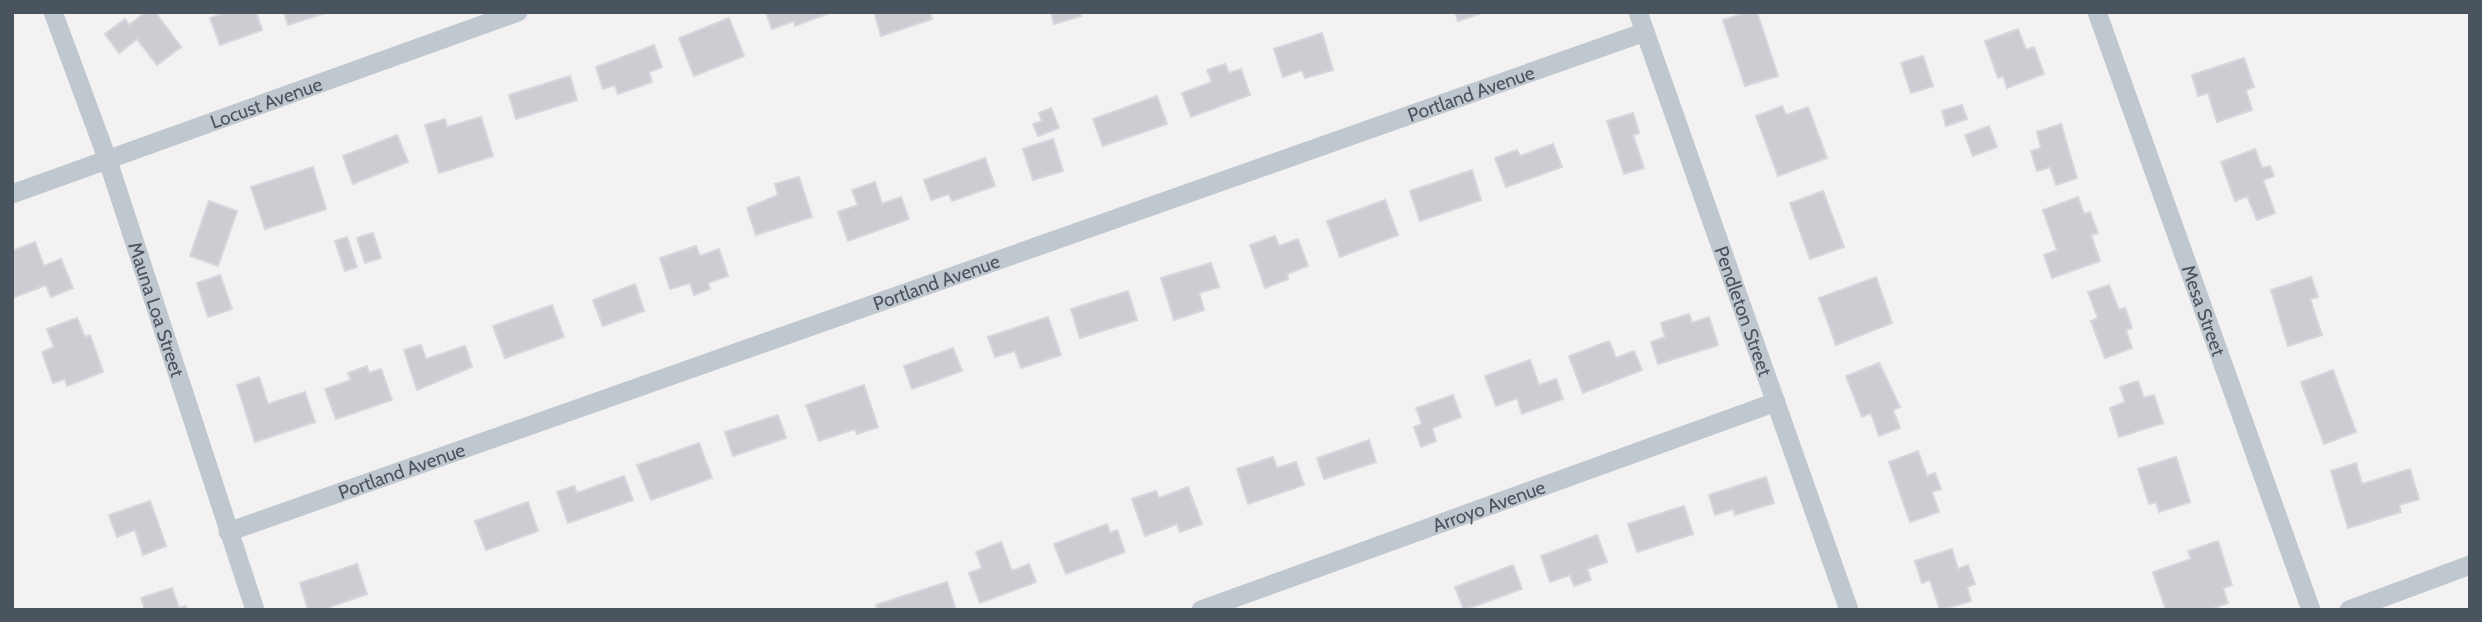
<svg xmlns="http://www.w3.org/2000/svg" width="2482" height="622" viewBox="0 0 2482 622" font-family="Cabin,sans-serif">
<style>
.building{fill:#cbcdd3;stroke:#d6d7dc;stroke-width:2}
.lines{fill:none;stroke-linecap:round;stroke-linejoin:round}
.minor{stroke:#c0c8cf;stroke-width:19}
.labels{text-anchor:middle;stroke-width:6;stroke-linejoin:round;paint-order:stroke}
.street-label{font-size:19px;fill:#4a545e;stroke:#fff}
</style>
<rect width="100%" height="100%" fill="#f3f1f1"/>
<!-- building -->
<g class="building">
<path d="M146,12H155L181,47L157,65L137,39L119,53L105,34L125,19L129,25Z"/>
<path d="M226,12H256L262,30L220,45L210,18Z"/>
<path d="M284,12H328L288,25Z"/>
<path d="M766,12H832L795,26L794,21L772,29Z"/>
<path d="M874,12H930L932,19L881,36Z"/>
<path d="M1051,12H1080L1081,16L1054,24Z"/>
<path d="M1455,12H1485L1458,21Z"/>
<path d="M1746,12H1757L1778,76L1745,86L1723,20Z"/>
<path d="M729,18L744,56L694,76L679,38Z"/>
<path d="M2018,29L2026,50L2034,47L2044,74L2007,88L2003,76L1998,78L1985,41Z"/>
<path d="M1322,33L1333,70L1305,78L1302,70L1283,77L1274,49Z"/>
<path d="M654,45L662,67L649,72L652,82L618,94L615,85L603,89L596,67Z"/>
<path d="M1923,56L1933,86L1911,93L1901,63Z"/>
<path d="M2244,58L2254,87L2246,90L2252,110L2217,122L2208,93L2198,96L2192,75Z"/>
<path d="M1225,64L1229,73L1241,69L1250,95L1191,117L1182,93L1212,82L1207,70Z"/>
<path d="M570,76L577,100L516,119L509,95Z"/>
<path d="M1157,96L1167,124L1103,146L1093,119Z"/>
<path d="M1962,105L1967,119L1946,126L1942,111Z"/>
<path d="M1782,106L1786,115L1808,107L1827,158L1778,176L1756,116Z"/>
<path d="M1051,108L1059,128L1038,136L1033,124L1042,121L1039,113Z"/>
<path d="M1633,113L1639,133L1633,135L1644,168L1624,174L1607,121Z"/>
<path d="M481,117L493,156L439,173L425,125L445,119L447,127Z"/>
<path d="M2061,124L2077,178L2056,185L2050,167L2037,171L2031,151L2041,148L2037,132Z"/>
<path d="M1989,126L1997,147L1973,156L1965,135Z"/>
<path d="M397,135L408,162L353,184L343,156Z"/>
<path d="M1053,139L1063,171L1033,180L1023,149Z"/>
<path d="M1553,144L1562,167L1506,187L1495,158L1517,150L1520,156Z"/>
<path d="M2255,149L2262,168L2270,166L2274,176L2263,180L2275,213L2257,220L2247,196L2235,201L2221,162Z"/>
<path d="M985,158L995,186L952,201L949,194L931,200L924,180Z"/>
<path d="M313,167L326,209L265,229L251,187Z"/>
<path d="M1472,170L1481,200L1420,221L1410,191Z"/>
<path d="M799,177L812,217L756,235L747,208L778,195L775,184Z"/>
<path d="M875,182L882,204L901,197L909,219L848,241L838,212L858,205L852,190Z"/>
<path d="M1823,191L1844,247L1810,259L1790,203Z"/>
<path d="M2078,197L2084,214L2090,212L2098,233L2091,235L2100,261L2052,278L2044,255L2057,250L2043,210Z"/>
<path d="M1385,200L1398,235L1340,257L1327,221Z"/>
<path d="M209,201L237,211L218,266L190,256Z"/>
<path d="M373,233L381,258L365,263L357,238Z"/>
<path d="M1275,236L1279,246L1298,239L1308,266L1287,274L1288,279L1265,288L1250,245Z"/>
<path d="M347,237L357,267L345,271L335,241Z"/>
<path d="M35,242L44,266L61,259L73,288L51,297L46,285L12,298V251Z"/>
<path d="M696,246L700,256L719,249L728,276L708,283L710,289L694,295L690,283L670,289L660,258Z"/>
<path d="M1211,263L1219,287L1199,293L1204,310L1174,320L1161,278Z"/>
<path d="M220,275L232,309L208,317L197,283Z"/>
<path d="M1876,277L1892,323L1836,345L1819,298Z"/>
<path d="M2311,277L2318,297L2310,299L2322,335L2288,346L2271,290Z"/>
<path d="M635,284L644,311L603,326L593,300Z"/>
<path d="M2109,285L2119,310L2125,308L2132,328L2126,330L2132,348L2105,358L2091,321L2098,318L2088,292Z"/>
<path d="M1128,291L1137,320L1080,338L1071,309Z"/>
<path d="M552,305L564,337L505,358L493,326Z"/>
<path d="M1689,314L1692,323L1709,317L1718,345L1658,364L1651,342L1665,337L1661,323Z"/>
<path d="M1048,317L1061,355L1021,368L1015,351L995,357L988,337Z"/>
<path d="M77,318L85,337L90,335L103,372L67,386L65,379L53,383L42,352L54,347L47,329Z"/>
<path d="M1609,341L1616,358L1634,351L1642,370L1583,393L1569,356Z"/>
<path d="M421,345L426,359L465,346L472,367L417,390L404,350Z"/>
<path d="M953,348L962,371L912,389L904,366Z"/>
<path d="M1530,360L1539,385L1556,379L1563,399L1522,414L1517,398L1496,406L1485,376Z"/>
<path d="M1879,363L1900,407L1893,410L1900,428L1879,436L1871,413L1862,417L1846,376Z"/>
<path d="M367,366L369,373L381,369L392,400L336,419L325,389L351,380L348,373Z"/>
<path d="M2333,370L2356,432L2324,444L2301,382Z"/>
<path d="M259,377L268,404L305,392L315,422L255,442L237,385Z"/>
<path d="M2138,381L2144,398L2154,395L2163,423L2119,437L2110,408L2125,402L2120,387Z"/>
<path d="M864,385L878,427L857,434L855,429L819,441L806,405Z"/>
<path d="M1453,395L1461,417L1432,428L1436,441L1421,447L1414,427L1422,424L1416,408Z"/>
<path d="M778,415L786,438L733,456L725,432Z"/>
<path d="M1369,440L1376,462L1324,479L1317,458Z"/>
<path d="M699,443L712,478L651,500L637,465Z"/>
<path d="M1918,451L1927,476L1935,473L1941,489L1932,492L1939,512L1910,522L1889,462Z"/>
<path d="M1273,457L1277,468L1296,462L1304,485L1248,504L1237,469Z"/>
<path d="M2176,457L2190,502L2159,512L2156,502L2149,504L2138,469Z"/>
<path d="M2356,463L2362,484L2410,469L2419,499L2399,505L2401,512L2348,528L2331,471Z"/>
<path d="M624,476L633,500L568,523L557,492L574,486L577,493Z"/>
<path d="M1766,477L1774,503L1735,515L1733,509L1715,515L1709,495Z"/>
<path d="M1188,487L1202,524L1180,532L1177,524L1145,536L1132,499L1156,491L1159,498Z"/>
<path d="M150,501L166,546L143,555L135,530L117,537L109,515Z"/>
<path d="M528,502L538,531L486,550L475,521Z"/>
<path d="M1684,506L1693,534L1637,552L1628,524Z"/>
<path d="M1107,524L1110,533L1117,530L1125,552L1066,574L1054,544Z"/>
<path d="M1597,535L1607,562L1587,569L1591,580L1574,586L1570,575L1550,582L1541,556Z"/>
<path d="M2218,541L2232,585L2223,588L2228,603L2209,610H2166L2153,572L2191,559L2188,551Z"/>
<path d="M1001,542L1012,571L1029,564L1036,582L980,603L969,573L982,568L976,552Z"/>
<path d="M1952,549L1958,569L1968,565L1975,584L1967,587L1971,601L1940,610L1930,580L1922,583L1915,561Z"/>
<path d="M357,564L367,594L329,607L330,610H308L300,583Z"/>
<path d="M1513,565L1522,589L1464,610L1455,587Z"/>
<path d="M947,582L956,610H877L876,605Z"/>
<path d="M172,588L179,608L186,606L187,610H145L141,598Z"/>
</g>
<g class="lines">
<!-- minor -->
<g class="minor">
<path id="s1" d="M53,12L107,158L255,610"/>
<path id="s2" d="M1638,12L1849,610"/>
<path id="s3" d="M2097,12L2311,610"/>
<path id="s4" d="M12,194L518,12"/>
<path id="s5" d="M228,532L1645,32"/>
<path id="s6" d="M1201,610L1776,402"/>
<path d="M2349,610L2470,565"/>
</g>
</g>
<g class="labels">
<!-- street labels -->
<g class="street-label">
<text dy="7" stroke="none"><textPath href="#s5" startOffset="1318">Portland Avenue</textPath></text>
<text dy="7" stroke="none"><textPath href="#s4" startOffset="270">Locust Avenue</textPath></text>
<text dy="7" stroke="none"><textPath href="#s5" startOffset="751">Portland Avenue</textPath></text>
<text dy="7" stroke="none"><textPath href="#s1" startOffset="315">Mauna Loa Street</textPath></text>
<text dy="7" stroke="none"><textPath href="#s2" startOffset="317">Pendleton Street</textPath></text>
<text dy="7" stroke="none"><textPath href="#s3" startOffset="317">Mesa Street</textPath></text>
<text dy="7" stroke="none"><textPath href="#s5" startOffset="184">Portland Avenue</textPath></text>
<text dy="7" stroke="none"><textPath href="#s6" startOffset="306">Arroyo Avenue</textPath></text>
</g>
</g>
<!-- border -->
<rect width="2482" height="622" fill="none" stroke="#4a545e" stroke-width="28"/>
</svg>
